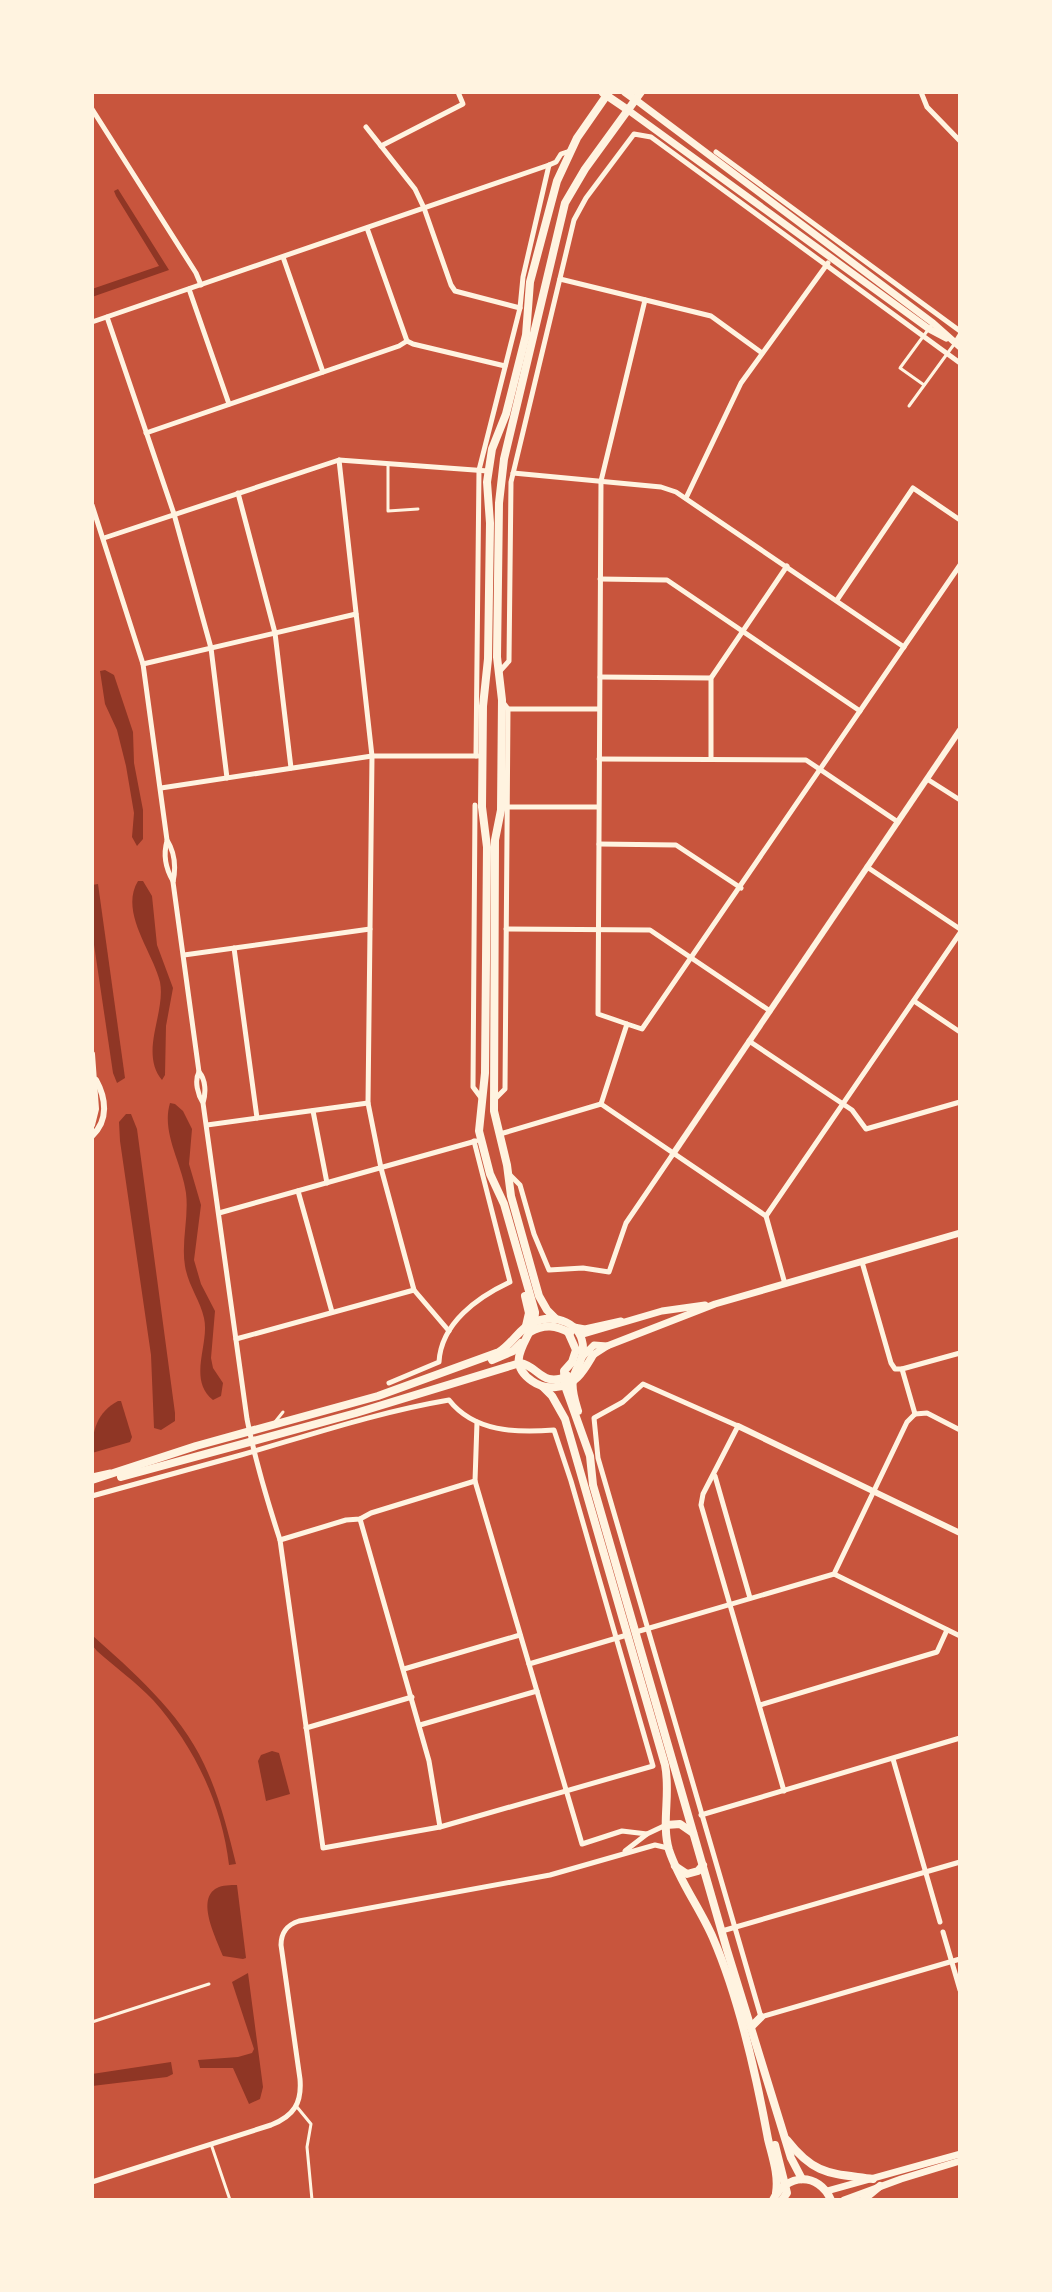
<svg xmlns="http://www.w3.org/2000/svg" width="1052" height="2292" viewBox="0 0 1052 2292" font-family="Ubuntu,sans-serif">
<style>
.water{fill:#8f3625}
.lines{fill:none;stroke-linecap:round;stroke-linejoin:round}
.service{stroke:#fff3e0;stroke-width:3}
.minor{stroke:#fff3e0;stroke-width:5}
.tertiary{stroke:#fff3e0;stroke-width:6}
.secondary{stroke:#fff3e0;stroke-width:7}
.primary{stroke:#fff3e0;stroke-width:8}
</style>
<rect width="100%" height="100%" fill="#c8553d"/>
<!-- water -->
<g class="water">
<path d="M118,189L169,270L92,297V289L159,266L116,196L114,191Z"/>
<path d="M105,670L114,675L133,732L134,763L143,810V839L137,846L132,837L134,813L126,766L117,730L105,704L100,671Z"/>
<path d="M138,881H143L152,896L157,945L173,988L166,1026L165,1075L162,1080C139,1052 166,1013 160,982C153,952 119,912 138,881Z"/>
<path d="M98,884L125,1078L117,1083L113,1073L92,931V885Z"/>
<path d="M170,1103L175,1104L183,1111L192,1129L189,1164L201,1205L194,1260L201,1284L215,1311L211,1358L213,1368L223,1383L221,1396L213,1400C187,1379 210,1344 204,1318C200,1300 188,1285 185,1266C181,1242 189,1217 186,1193C182,1163 161,1133 170,1103Z"/>
<path d="M126,1114H131L137,1129L175,1413V1421L161,1430L154,1428L151,1355L120,1141L119,1122Z"/>
<path d="M118,1401H121L132,1437L130,1442L92,1453C92,1431 97,1412 118,1401Z"/>
<path d="M92,1635C131,1670 180,1712 204,1764C219,1795 228,1831 236,1864L229,1865C222,1804 194,1746 153,1700C136,1682 116,1668 97,1651L92,1645Z"/>
<path d="M272,1751L279,1753L290,1794L266,1801L258,1761L261,1755Z"/>
<path d="M237,1885L246,1958L243,1959L223,1956C217,1940 195,1899 217,1888C222,1885 231,1885 237,1885Z"/>
<path d="M248,1973L263,2087L260,2099L249,2104L233,2068H200L198,2060L238,2057L252,2053L254,2049L232,1982Z"/>
<path d="M171,2062L173,2074L167,2077L92,2086V2074Z"/>
</g>
<g class="lines">
<!-- service -->
<g class="service">
<path d="M924,385L900,368L933,323"/>
<path d="M909,406L955,343"/>
<path d="M388,465V511L418,509"/>
<path d="M275,1422L283,1412"/>
<path d="M92,1475L110,1471"/>
<path d="M92,2022L209,1984"/>
<path d="M297,2107L311,2124L307,2147L312,2200"/>
<path d="M211,2144L230,2200"/>
</g>
<!-- minor -->
<g class="minor">
<path d="M921,92L927,107L960,141"/>
<path d="M92,109L196,273L201,285"/>
<path d="M366,127L415,189L424,208L451,285L455,291L520,308"/>
<path d="M381,146L463,104L458,92"/>
<path d="M716,152L960,331"/>
<path d="M367,228L407,341"/>
<path d="M283,257L323,372"/>
<path d="M560,279L711,316L762,353"/>
<path d="M189,289L229,404"/>
<path d="M107,317L174,514L211,648L227,778"/>
<path d="M92,322L549,165L556,162L561,154L570,151"/>
<path d="M955,343L960,335"/>
<path d="M146,433L399,346L407,341L413,344L505,366"/>
<path d="M339,460L372,756L368,1103L381,1168L414,1290L449,1331"/>
<path d="M513,473L661,487L676,492L904,647"/>
<path d="M238,493L275,633L291,768"/>
<path d="M686,498L741,383L828,263"/>
<path d="M92,505L143,664L167,840C175,853 176,868 173,882L199,1072"/>
<path d="M104,538L339,460L488,471"/>
<path d="M600,579L667,580L860,711"/>
<path d="M837,600L913,488L960,520"/>
<path d="M143,664L356,614"/>
<path d="M500,671L509,661L511,482L574,220L586,198L634,134L651,137L960,363"/>
<path d="M600,677L711,678"/>
<path d="M508,709H599"/>
<path d="M476,756L479,470L520,308L523,277L549,165"/>
<path d="M599,759L806,760L898,822"/>
<path d="M711,759V678L787,566"/>
<path d="M927,779L960,800"/>
<path d="M161,788L372,756H478"/>
<path d="M475,805L473,1087L482,1099"/>
<path d="M506,807H598"/>
<path d="M167,841C163,855 166,869 173,881"/>
<path d="M599,844L676,845L741,888"/>
<path d="M867,867L960,929"/>
<path d="M506,929L650,930L770,1011"/>
<path d="M234,948L257,1118"/>
<path d="M184,955L370,929"/>
<path d="M914,1001L960,1032"/>
<path d="M627,1024L598,1014L601,481L645,300"/>
<path d="M749,1041L852,1110L866,1129L960,1102"/>
<path d="M494,1100L505,1089L508,709L502,701"/>
<path d="M601,1104L627,1024L642,1029L960,565"/>
<path d="M601,1104L766,1216"/>
<path d="M313,1111L327,1183"/>
<path d="M207,1125L368,1103"/>
<path d="M500,1134L601,1104"/>
<path d="M508,1173L520,1185L534,1234L549,1270L583,1268L609,1272L626,1223L673,1154"/>
<path d="M298,1191L332,1312"/>
<path d="M219,1213L476,1141"/>
<path d="M766,1216L960,933"/>
<path d="M766,1216L785,1284"/>
<path d="M862,1262L891,1363L895,1369H902L915,1414"/>
<path d="M236,1339L414,1290"/>
<path d="M902,1369L960,1353"/>
<path d="M389,1383L439,1362C441,1323 478,1297 510,1282L474,1141"/>
<path d="M915,1414L927,1413L960,1430"/>
<path d="M477,1422L475,1481L582,1844L622,1831L647,1834"/>
<path d="M715,1476L750,1598"/>
<path d="M92,1496L241,1455C310,1435 378,1412 449,1400C474,1432 516,1433 554,1430L571,1481L653,1766L440,1827L323,1848L280,1540C267,1500 255,1460 247,1419L203,1103C206,1093 206,1080 199,1072C194,1081 198,1095 203,1103"/>
<path d="M360,1519L429,1761L440,1827"/>
<path d="M280,1540L346,1520L360,1519L371,1513L475,1481"/>
<path d="M834,1574L960,1636"/>
<path d="M636,1632L834,1574L907,1422L915,1414"/>
<path d="M529,1664L627,1635"/>
<path d="M404,1669L520,1635"/>
<path d="M760,1705L937,1652L947,1630"/>
<path d="M420,1725L537,1691"/>
<path d="M306,1728L412,1697"/>
<path d="M893,1759L940,1922"/>
<path d="M784,1791L701,1505L703,1494L738,1426L643,1384L623,1402L594,1418L598,1458L761,2017L960,1959"/>
<path d="M701,1815L960,1738"/>
<path d="M625,1851L647,1834L666,1825"/>
<path d="M722,1931L960,1862"/>
<path d="M943,1932L960,1990"/>
<path d="M92,2182L271,2125C294,2116 302,2103 300,2079L281,1945C281,1932 287,1925 299,1921L550,1875L655,1845L668,1848"/>
</g>
<!-- tertiary -->
<g class="tertiary">
<path d="M92,1054L96,1109L92,1125"/>
<path d="M92,1136C109,1120 106,1098 96,1080"/>
<path d="M673,1154L960,730"/>
<path d="M738,1426L960,1533"/>
</g>
<!-- secondary -->
<g class="secondary">
<path d="M636,100L933,323L960,347"/>
<path d="M628,110L929,329L946,338"/>
<path d="M574,1327L585,1329L621,1321"/>
<path d="M580,1335L662,1311L705,1305"/>
<path d="M593,1355L607,1346L715,1304L960,1233"/>
<path d="M583,1356L594,1345L607,1346"/>
<path d="M827,2191L960,2154"/>
<path d="M844,2200L901,2179L960,2161"/>
</g>
<!-- primary -->
<g class="primary">
<path d="M625,92L636,100"/>
<path d="M603,93L628,110"/>
<path d="M525,1296L529,1313L526,1326"/>
<path d="M556,1319L547,1310L539,1296L511,1196L507,1165L494,1111L495,840L501,810L502,700L497,657L499,503L504,459L565,203L585,169L641,92"/>
<path d="M530,1332C544,1324 556,1325 570,1333"/>
<path d="M568,1332L576,1350L572,1362L564,1371L565,1386L590,1456L593,1485L727,1950L791,2158L802,2179"/>
<path d="M593,1355C584,1370 576,1386 556,1387C548,1388 539,1386 532,1381C500,1359 536,1336 535,1312L504,1204L490,1174L479,1131L485,1073L487,847L482,807L483,706L488,659L490,523L487,482L492,449L506,414L526,335L530,282L557,181L577,138L609,92"/>
<path d="M492,1360L513,1351L521,1343"/>
<path d="M520,1363C539,1366 541,1388 568,1376"/>
<path d="M543,1387L552,1396L565,1419L665,1765C671,1793 661,1823 669,1850C679,1881 700,1908 713,1938C739,1998 756,2074 768,2139C772,2156 779,2175 776,2193"/>
<path d="M121,1477L356,1413L520,1363"/>
<path d="M92,1480L196,1446L378,1396L499,1352C512,1344 519,1329 532,1323C554,1312 584,1323 583,1350C583,1362 574,1369 573,1380C571,1390 575,1401 578,1411"/>
<path d="M666,1825L680,1824L693,1833"/>
<path d="M675,1866L687,1874L698,1871L703,1865"/>
<path d="M751,2027L761,2017"/>
<path d="M787,2140C815,2176 831,2173 873,2179"/>
<path d="M775,2145L787,2193L782,2200"/>
<path d="M773,2200C786,2173 819,2172 831,2200"/>
<path d="M863,2200L880,2186"/>
</g>
</g>
<!-- border -->
<rect width="1052" height="2292" fill="none" stroke="#fff3e0" stroke-width="188"/>
</svg>
